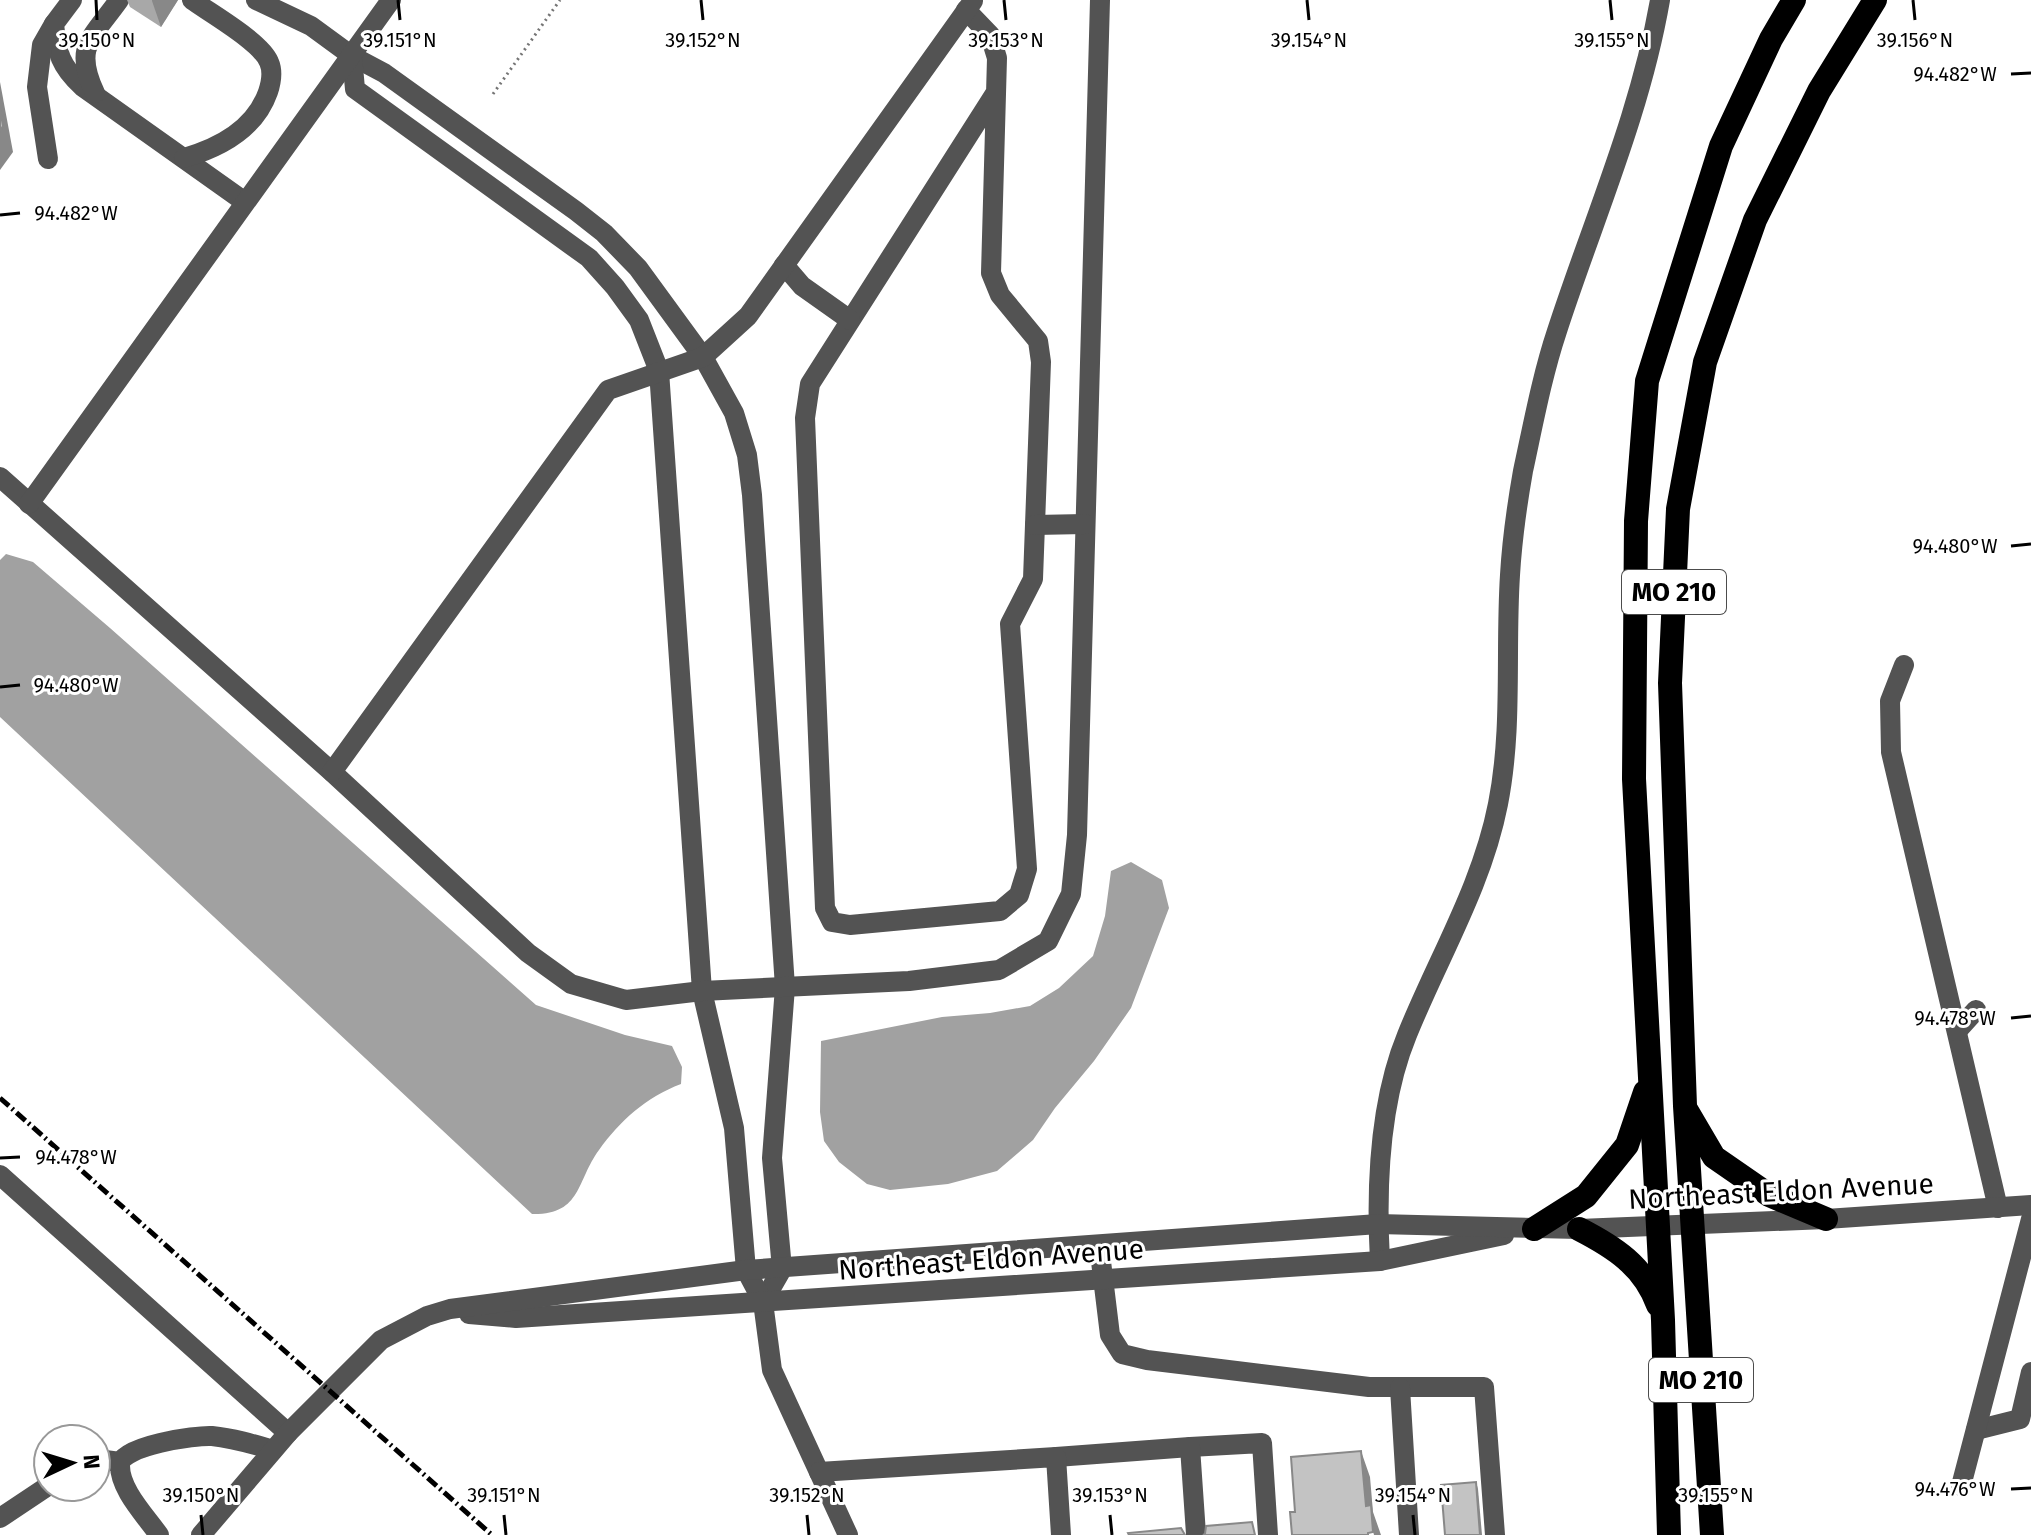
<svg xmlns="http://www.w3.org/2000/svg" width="2031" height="1535" viewBox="0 0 2031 1535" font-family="'Fira Sans',sans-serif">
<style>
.water{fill:#a1a1a1}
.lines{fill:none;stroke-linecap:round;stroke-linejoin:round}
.path{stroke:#757575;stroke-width:3;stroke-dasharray:2 4;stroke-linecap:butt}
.minor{stroke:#535353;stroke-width:20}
.highway{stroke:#000;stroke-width:24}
.rail{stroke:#000;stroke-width:5;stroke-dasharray:12 4 2 4;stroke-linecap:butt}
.wall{fill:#a8a8a8}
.shaded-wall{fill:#888}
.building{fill:#c3c3c3;stroke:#888;stroke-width:2}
.ticks{fill:none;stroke:#000;stroke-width:3}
.labels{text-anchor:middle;stroke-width:6;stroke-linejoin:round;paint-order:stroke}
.shield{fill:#fff;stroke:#4c4c4c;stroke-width:2}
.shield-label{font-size:26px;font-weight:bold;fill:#000}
.street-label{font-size:28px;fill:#000;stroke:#fff}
.ticks-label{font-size:20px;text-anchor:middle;fill:#000;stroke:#fff;stroke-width:6;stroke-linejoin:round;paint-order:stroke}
</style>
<rect width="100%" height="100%" fill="#fff"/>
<!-- water -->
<g class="water">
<path d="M6,554L33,562L110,628L536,1005L625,1035L672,1046L682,1067L681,1084C646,1097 620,1121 599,1150C576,1181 582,1215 532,1214L0,717V560Z"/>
<path d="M1131,862L1162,880L1169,908L1131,1008L1094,1061L1055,1108L1033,1140L997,1171L948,1184L890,1190L867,1184L839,1162L824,1141L820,1112L821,1041L942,1017L990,1013L1030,1006L1059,988L1093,956L1105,916L1111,871Z"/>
</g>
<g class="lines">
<!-- path -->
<path class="path" d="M493,94L560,0"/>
<!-- minor -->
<g class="minor">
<path d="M72,0L54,24C57,53 60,66 83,87L245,202"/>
<path d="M256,0L311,26L352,56L384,73L576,211L604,233L638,268L703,357L734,413L747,455L752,495L785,987L772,1158L782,1269L763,1302"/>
<path d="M966,10L990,35L997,58L991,273L1000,295L1038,341L1041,362L1033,579L1010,624L1027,869L1019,895L1000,911L850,925L832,922L825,908L805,418L810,384L996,92"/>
<path d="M352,56L355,89L589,258L615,287L639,320L659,371L702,991L734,1128L746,1270L763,1302L772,1370L848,1535"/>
<path d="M95,93C73,46 92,38 119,0"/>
<path d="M184,158C219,148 255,129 268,92C271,83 273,71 269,62C261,42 210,13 192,0"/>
<path d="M48,159L37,87L42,45L54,24"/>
<path d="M784,265L802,286L850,320"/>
<path d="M0,477L332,772L528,953L571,984L626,1000L702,991L909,981L999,970L1048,941L1071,894L1077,835L1100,0"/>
<path d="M29,504L391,0"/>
<path d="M1035,525L1085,524"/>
<path d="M1904,665L1890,701L1891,752L1998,1208"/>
<path d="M332,772L608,390L703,357L748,316L973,1"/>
<path d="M1957,1031L1976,1010"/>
<path d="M0,1175L288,1433"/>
<path d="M1099,1245L1110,1335L1122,1354L1147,1360L1369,1387H1484L1495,1535"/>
<path d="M1380,1261C1376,1188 1379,1103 1407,1035C1438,958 1482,886 1498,804C1513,728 1505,652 1510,575C1512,541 1517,505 1523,471C1533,425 1542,376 1557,331C1593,220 1640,115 1660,0"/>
<path d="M469,1314L516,1318L1380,1261L1504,1235"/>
<path d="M1400,1388L1409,1535"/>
<path d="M1976,1430L2020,1419L2031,1372"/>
<path d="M1190,1447L1262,1443L1268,1535"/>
<path d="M1056,1457L1190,1447L1196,1534"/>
<path d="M96,1462L105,1460L120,1462"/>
<path d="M819,1472L1056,1457L1061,1535"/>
<path d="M1961,1486L2031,1219"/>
<path d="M0,1518L48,1486"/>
<path d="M159,1535C145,1515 119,1489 120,1464C122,1446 195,1435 212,1436C233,1438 253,1444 273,1450"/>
<path d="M201,1535L288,1433L381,1340L427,1316L450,1309L746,1270L1378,1224L1579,1229L1826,1219L2031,1205"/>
</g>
<!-- highway -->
<g class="highway">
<path d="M1687,1111L1714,1157L1769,1195L1826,1219"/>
<path d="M1534,1229L1586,1196L1627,1145L1645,1092"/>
<path d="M1579,1229C1614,1247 1644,1266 1658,1305"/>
<path d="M1669,1535L1663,1320L1634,779L1636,521L1647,381L1721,146L1771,39L1794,0"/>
<path d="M1712,1535L1685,1106L1670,683L1678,509L1705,362L1755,220L1819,91L1875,0"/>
</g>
<!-- rail -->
<path class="rail" d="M0,1098L492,1535"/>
</g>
<!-- wall -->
<path class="wall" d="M127,0H178L161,27L130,7Z"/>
<!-- shaded-wall -->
<g class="shaded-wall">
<path d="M152,0H178L161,27L152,1Z"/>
<path d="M0,82L13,152L0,170Z"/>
<path d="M1361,1451L1370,1477L1373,1512L1381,1535H1374L1366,1506Z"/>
<path d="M1476,1482L1478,1489L1482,1535H1480Z"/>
</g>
<!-- building -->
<g class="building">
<path d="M0,109L3,126L0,131Z"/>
<path d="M1361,1451L1366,1506L1371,1505L1373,1532L1368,1533V1535H1292L1290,1512H1295L1291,1457Z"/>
<path d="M1476,1482L1480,1535H1445L1441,1485Z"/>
<path d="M1252,1522L1255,1535H1203L1205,1534L1206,1526Z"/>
<path d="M1181,1528L1185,1535H1129L1128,1533Z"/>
</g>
<!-- ticks -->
<path class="ticks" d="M96,0L97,20M398,0L400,20M701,0L703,20M1004,0L1006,20M1307,0L1309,20M1610,0L1612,20M1913,0L1915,20M2011,74L2031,73M0,215L20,213M2011,546L2031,544M0,687L20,685M2011,1018L2031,1016M0,1158L20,1157M2011,1489L2031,1488M201,1515L203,1535M504,1515L506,1535M807,1515L809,1535M1110,1515L1112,1535M1413,1515L1415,1535M1716,1515L1718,1535"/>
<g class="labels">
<!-- shield labels -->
<g class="shield">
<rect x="1622" y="570" width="104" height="44" rx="6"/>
<rect x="1649" y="1358" width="104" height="44" rx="6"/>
</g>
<g class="shield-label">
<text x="1674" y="601">MO 210</text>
<text x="1701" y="1389">MO 210</text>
</g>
<!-- street labels -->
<g class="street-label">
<text transform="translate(1781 1191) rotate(-3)" y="10">Northeast Eldon Avenue</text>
<text transform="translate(991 1259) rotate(-4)" y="10">Northeast Eldon Avenue</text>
</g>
</g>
<g class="ticks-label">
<text x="97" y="47">39.150°N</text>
<text x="400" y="47">39.151°N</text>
<text x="703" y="47">39.152°N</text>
<text x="1006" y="47">39.153°N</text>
<text x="1309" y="47">39.154°N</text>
<text x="1612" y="47">39.155°N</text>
<text x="1915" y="47">39.156°N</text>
<text x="1955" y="81">94.482°W</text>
<text x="76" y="220">94.482°W</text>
<text x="1955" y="553">94.480°W</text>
<text x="76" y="692">94.480°W</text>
<text x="1955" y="1025">94.478°W</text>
<text x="76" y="1164">94.478°W</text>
<text x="1955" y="1496">94.476°W</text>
<text x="201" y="1502">39.150°N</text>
<text x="504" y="1502">39.151°N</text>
<text x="807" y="1502">39.152°N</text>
<text x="1110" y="1502">39.153°N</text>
<text x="1413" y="1502">39.154°N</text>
<text x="1716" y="1502">39.155°N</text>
</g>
<!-- north arrow -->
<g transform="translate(72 1463) rotate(86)"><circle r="38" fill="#ffffff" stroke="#999999" stroke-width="2"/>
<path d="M0-6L14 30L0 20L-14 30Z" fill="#000000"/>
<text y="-12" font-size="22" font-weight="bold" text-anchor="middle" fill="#000000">N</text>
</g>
</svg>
